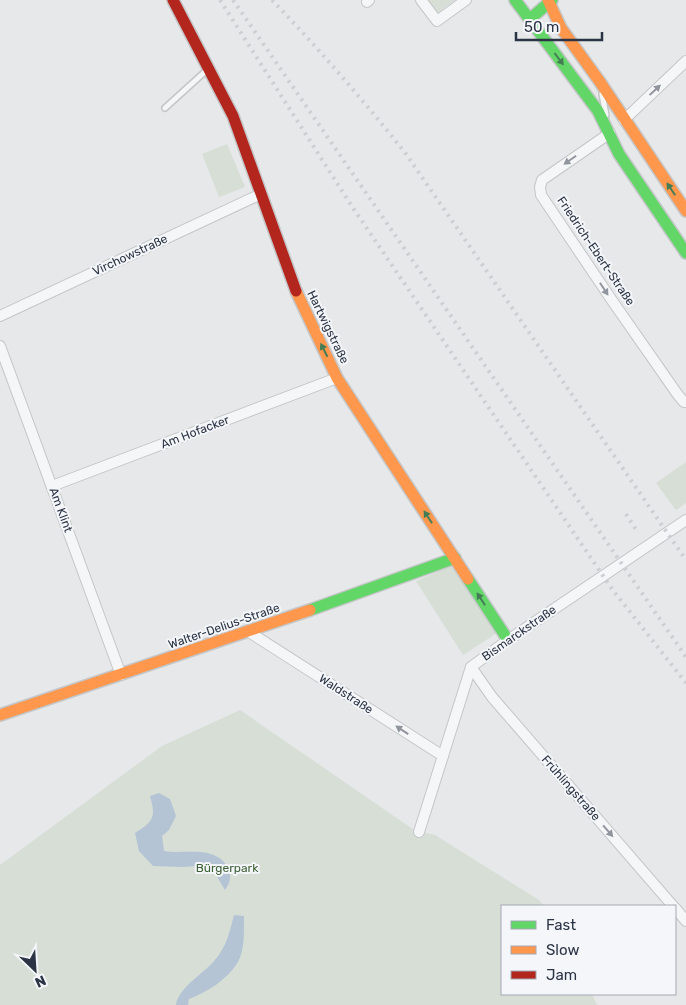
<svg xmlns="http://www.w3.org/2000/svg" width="686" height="1005" viewBox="0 0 686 1005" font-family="Rubik,sans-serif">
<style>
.green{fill:#d6ded6}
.water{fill:#b4c4d5}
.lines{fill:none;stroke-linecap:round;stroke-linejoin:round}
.lane-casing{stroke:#c4c6c8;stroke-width:8}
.street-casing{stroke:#c4c6c8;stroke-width:12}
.fast-casing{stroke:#c4c6c8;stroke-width:14}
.slow-casing{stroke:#c4c6c8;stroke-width:14}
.jam-casing{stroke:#c4c6c8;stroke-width:14}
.lane{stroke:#f5f6f7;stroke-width:5}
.street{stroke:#f5f6f7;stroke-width:10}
.fast{stroke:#63d668;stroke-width:11}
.slow{stroke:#ff974d;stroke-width:11}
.jam{stroke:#b3261e;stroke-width:11}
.rail{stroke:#cecfd2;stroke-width:4;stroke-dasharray:2.5 5;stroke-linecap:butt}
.oneway{fill:#447d55}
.oneway2{fill:#90959e}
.labels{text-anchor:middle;stroke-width:4;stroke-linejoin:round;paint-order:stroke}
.street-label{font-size:12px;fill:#2b3445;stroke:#f4f6f9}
.park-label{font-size:12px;fill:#3f6138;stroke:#f4f6f9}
</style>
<rect width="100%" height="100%" fill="#e6e8ea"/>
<!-- green -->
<g class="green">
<path d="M427,0H455L437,13Z"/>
<path d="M227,144L245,187L219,197L202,154Z"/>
<path d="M686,462V503L676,510L656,483Z"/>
<path d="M451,566L497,633L463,655L416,581Z"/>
<path d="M240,710L414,830L435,835L539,900L544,906H502V994H592L597,1005H0V865L162,746Z"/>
</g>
<!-- water -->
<g class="water">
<path d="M159,793L170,799L176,816L169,830L162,836L164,851C185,855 215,844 228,868C232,876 230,883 225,890L210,865L183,867L153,866L139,851L135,833C154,821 156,817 150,796Z"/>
<path d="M234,915L244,916C244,929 245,950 238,962C227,980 207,992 189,999L188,1005H176C178,988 203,974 214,961C226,948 230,931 234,915Z"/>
</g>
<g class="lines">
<!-- lane casing -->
<g class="lane-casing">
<g id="lane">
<path d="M602,94L606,115"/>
<path d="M165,108L208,69"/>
</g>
</g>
<!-- street casing -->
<g class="street-casing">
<g id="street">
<path d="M421,0L437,21L466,0"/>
<path d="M367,2L369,0"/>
<path d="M624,120L686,61"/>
<path d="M610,133L542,180L540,187L541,195L611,299L678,395L684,402H686"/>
<path d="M0,316L261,194"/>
<path d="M0,346L121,675"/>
<path d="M52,486L337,378"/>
<path d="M249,632L443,756"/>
<path d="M471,667L492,697L673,906"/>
<path d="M419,832L471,667L508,640L686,520"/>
<path d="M675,908L686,921"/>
</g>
</g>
<!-- fast casing -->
<g class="fast-casing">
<g id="fast">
<path d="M515,0L598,111L619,154L686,253"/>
<path d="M530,19L552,0"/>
<path d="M468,579L508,640"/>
<path d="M310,610L455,558"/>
</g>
</g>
<!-- slow casing -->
<g class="slow-casing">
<g id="slow">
<path d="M548,0L561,28L600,82L686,211"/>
<path d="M296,291L337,378L468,579"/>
<path d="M0,715L310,610"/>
</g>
</g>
<!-- jam casing -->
<g class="jam-casing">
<path id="jam" d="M173,0L233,116L296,291"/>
</g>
<!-- lane -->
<use href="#lane" class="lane"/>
<!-- street -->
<use href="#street" class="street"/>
<!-- fast -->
<use href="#fast" class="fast"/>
<!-- slow -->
<use href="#slow" class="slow"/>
<!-- jam -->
<use href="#jam" class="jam"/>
<!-- rail -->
<g class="rail">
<path d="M220,0L351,205L612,589L686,683"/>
<path d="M233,0L686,657"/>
<path d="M272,0C319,49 364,101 406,154L686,560"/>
<path d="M626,514L637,531"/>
</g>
</g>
<!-- one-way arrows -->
<defs><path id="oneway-solid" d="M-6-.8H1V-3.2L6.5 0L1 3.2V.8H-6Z" transform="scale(1.25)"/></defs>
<g class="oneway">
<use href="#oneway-solid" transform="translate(559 59) rotate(53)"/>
<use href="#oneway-solid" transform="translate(671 189) rotate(-124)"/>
<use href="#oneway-solid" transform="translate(324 350) rotate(-117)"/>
<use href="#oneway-solid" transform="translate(428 517) rotate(-123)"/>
<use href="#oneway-solid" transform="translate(481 599) rotate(-123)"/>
</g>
<g class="oneway2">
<use href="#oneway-solid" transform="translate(655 90) rotate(-43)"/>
<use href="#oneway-solid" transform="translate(570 160) rotate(145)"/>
<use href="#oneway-solid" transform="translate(604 289) rotate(57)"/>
<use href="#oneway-solid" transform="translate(402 730) rotate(-147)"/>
<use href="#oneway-solid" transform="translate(608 831) rotate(49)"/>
</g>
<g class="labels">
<!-- street labels -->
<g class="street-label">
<text transform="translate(596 251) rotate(56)" y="4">Friedrich-Ebert-Straße</text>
<text transform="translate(130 255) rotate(-25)" y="4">Virchowstraße</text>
<text transform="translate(328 327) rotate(64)" y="4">Hartwigstraße</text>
<text transform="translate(195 432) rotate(-21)" y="4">Am Hofacker</text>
<text transform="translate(61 510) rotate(70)" y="4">Am Klint</text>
<text transform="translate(224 626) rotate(-19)" y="4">Walter-Delius-Straße</text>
<text transform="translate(519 633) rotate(-35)" y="4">Bismarckstraße</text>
<text transform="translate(346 694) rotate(33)" y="4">Waldstraße</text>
<text transform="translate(571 788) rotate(49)" y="4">Frühlingstraße</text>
</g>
<!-- park labels -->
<g class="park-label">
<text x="227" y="872">Bürgerpark</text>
</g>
</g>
<!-- legend -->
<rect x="501" y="905" width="175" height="90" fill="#f4f6f9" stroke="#a4a8b1"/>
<rect x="511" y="921" width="25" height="8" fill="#63d668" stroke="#a4a8b1"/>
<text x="546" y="930" font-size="15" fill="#2b3445">Fast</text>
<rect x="511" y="946" width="25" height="8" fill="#ff974d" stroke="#a4a8b1"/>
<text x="546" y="955" font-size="15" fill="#2b3445">Slow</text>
<rect x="511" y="971" width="25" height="8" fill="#b3261e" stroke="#a4a8b1"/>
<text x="546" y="980" font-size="15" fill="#2b3445">Jam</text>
<!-- north arrow -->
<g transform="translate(35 970) rotate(155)" stroke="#f4f6f9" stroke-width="4" paint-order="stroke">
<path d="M0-4L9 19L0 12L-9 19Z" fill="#2b3445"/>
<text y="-8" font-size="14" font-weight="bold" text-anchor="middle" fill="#2b3445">N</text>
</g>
<!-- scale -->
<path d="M516 32v8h86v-8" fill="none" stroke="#2b3445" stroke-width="2.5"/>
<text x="524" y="32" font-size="15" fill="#2b3445" stroke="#f4f6f9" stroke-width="4" paint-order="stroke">50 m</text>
</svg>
